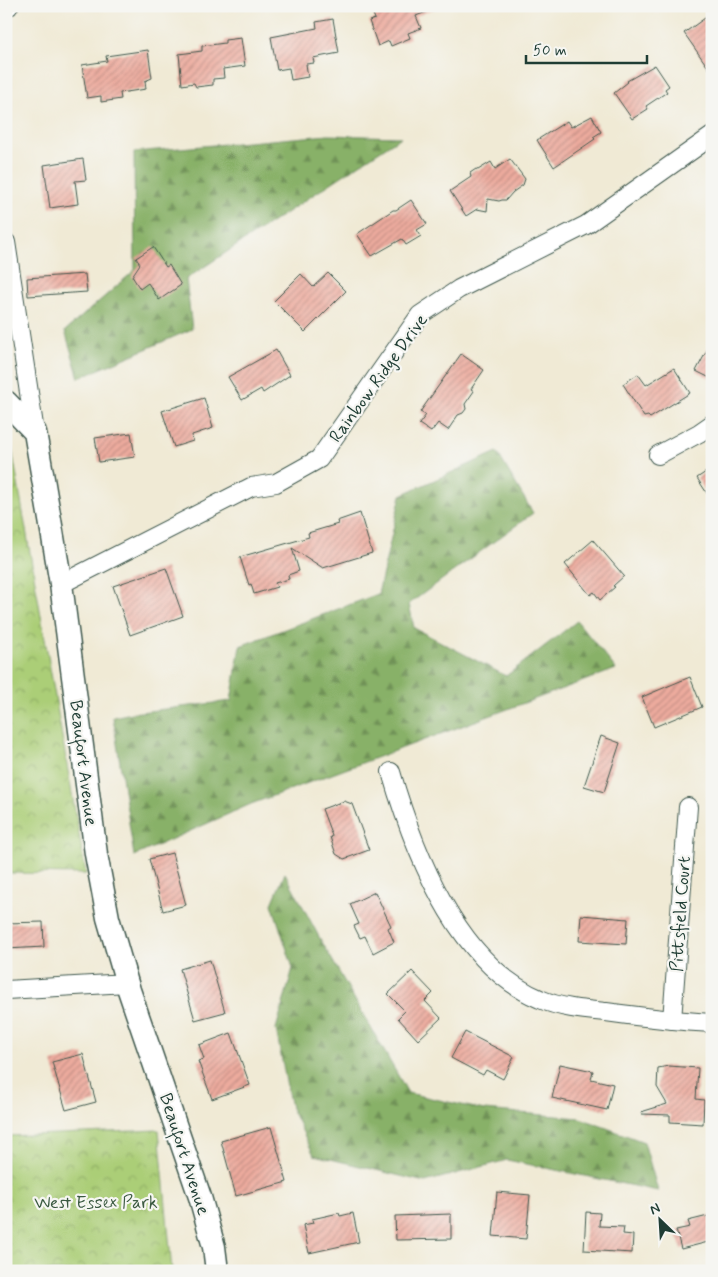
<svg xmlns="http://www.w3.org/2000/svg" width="718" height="1277" viewBox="0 0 718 1277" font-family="Mynerve,sans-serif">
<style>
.forest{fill:url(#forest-firs);stroke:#54774e}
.park{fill:url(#park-crowns);stroke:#658656}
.building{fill:url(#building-hatch)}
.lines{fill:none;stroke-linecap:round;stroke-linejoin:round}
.minor-casing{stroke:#3e574c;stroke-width:20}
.tertiary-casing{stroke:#3e574c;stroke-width:25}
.minor{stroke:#fff;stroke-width:18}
.tertiary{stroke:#fff;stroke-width:22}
.labels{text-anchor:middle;stroke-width:4.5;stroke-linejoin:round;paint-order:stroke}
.street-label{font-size:18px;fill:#1f3d34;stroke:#f6f6f2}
.park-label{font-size:18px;fill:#3b5a41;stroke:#f6f6f2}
</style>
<defs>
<pattern id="forest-firs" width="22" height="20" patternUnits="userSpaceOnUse" patternTransform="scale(1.25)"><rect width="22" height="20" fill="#88b168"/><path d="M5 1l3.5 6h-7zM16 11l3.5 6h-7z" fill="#6f9156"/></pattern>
<pattern id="park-crowns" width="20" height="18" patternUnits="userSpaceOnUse" patternTransform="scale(1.25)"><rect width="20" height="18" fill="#abce77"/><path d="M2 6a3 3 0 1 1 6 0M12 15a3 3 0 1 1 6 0" fill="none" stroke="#8ba862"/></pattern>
<pattern id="building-hatch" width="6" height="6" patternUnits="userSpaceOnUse" patternTransform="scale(1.25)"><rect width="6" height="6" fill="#edab9e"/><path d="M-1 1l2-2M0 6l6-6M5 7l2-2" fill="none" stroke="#bf8c82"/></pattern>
</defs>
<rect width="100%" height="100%" fill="#f6f6f2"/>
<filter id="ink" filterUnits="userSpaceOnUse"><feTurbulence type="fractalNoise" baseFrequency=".02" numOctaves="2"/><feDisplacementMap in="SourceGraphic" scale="10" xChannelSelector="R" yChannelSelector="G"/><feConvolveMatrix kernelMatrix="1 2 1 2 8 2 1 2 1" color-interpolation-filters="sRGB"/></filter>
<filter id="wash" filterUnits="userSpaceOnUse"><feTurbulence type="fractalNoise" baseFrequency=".0096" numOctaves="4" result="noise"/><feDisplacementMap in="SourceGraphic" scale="20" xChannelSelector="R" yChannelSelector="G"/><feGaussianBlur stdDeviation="1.12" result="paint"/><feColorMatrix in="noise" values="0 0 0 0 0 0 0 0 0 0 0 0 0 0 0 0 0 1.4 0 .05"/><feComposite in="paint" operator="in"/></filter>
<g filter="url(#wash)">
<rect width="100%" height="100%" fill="#f0ead5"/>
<!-- forest -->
<g class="forest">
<path d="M328,135L401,137L186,279L192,329L79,378L65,331L135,270L134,152Z"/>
<path d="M497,452L533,513L409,604L414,628L506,676L577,621L616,669L251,804L134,856L113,717L132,713L231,701L240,646L378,594L401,495Z"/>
<path d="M285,873L318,935L408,1093L484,1110L580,1118L644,1142L658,1191L507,1160L425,1182L314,1155L291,1108L276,1029L293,968L272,904Z"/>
</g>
<!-- park -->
<g class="park">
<path d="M6,410L10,438L86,874L6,873Z"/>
<path d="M159,1130L172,1271H6V1136Z"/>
</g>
<g id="blocks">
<!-- building -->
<g class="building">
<path d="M370,6H439V7L416,16L421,28L408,33L410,38L391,46L389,41L378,46L369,21L375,19Z"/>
<path d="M712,13V73L684,33Z"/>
<path d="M333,19L339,53L313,58L314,63L306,64L308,77L291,80L289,68L277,70L271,37L317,28L316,22Z"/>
<path d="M241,38L245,66L223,69L224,78L213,79V85L196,87L194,83L182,85L179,54L202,51V46L225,43V40Z"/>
<path d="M148,50L152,78L145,81L146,89L120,93L121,99L101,102V96L87,98L82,65L107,61L106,56Z"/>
<path d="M655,65L669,86L665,89L667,92L646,106L648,109L632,119L614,93L628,82L627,81Z"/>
<path d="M592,116L601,132L593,137L595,139L554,167L537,140L567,121L571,127Z"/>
<path d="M83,159L86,180L75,181L78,204L50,208L44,165Z"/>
<path d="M510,159L525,179L523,185L513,192L506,200H502L499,201L488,199L487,211L477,209L466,216L450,191L471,177L470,173L476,169L478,170L491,162L495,169Z"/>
<path d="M411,200L427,224L417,230L421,236L406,245L402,239L372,256L357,234L393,210H396Z"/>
<path d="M153,247L166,267L169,265L181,285L159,300L148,283L140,289L132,276L140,264L136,258Z"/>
<path d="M328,273L346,291L305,332L274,301L301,274L313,287Z"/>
<path d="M85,274L87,292L28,296L27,278Z"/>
<path d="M712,341V379L696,371Z"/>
<path d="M276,350L290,375L263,393L261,389L242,400L228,377Z"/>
<path d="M461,354L484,370L471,389L474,391L465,404L466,409L463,413L458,415L448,430L438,423L431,432L419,424L426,415L420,412Z"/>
<path d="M674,368L690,393L650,418L648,416L644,417L623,384L638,374L646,385Z"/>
<path d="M204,398L213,428L192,435L193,441L174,447L162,411Z"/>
<path d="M131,433L135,457L99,462L95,438Z"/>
<path d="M712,468V501L697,478Z"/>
<path d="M360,513L372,553L323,568L292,548L299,571L288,575L289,579L275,583L277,587L254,594L251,584L249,585L240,557L309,537L308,533L338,524L337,521Z"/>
<path d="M593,540L624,576L613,586L615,587L600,600L594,592L590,595L565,564Z"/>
<path d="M166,568L183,616L130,635L113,586Z"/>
<path d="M690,677L702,707L654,727L642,697Z"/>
<path d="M601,736L620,743L604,792L584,786Z"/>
<path d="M344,801L352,804L369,850L344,859L336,854L330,837L332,836L322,809Z"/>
<path d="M172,853L186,905L163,911L149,859Z"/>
<path d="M375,892L391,926L388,928L394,942L373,953L365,936L360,938L354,926L359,924L350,904Z"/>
<path d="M581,915L628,919L626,944L579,941Z"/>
<path d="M43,922L44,947L6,949V923Z"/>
<path d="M210,960L225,1012L195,1020L180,969Z"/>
<path d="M412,971L433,993L425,1001L441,1018L418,1040L398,1018L405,1011L388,994Z"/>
<path d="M465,1032L514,1057L503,1079L486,1070L483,1075L451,1058Z"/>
<path d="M231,1033L250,1085L212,1099L198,1061L204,1059L199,1045Z"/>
<path d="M83,1054L96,1102L66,1110L52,1062Z"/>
<path d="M560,1064L593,1071L591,1079L613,1084L607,1110L552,1098Z"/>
<path d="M669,1066L698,1068L696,1099L704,1100L703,1124L670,1122V1115L642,1114L641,1112L667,1104L657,1087L658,1068Z"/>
<path d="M271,1127L287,1182L236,1196L221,1141Z"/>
<path d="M497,1192L530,1195L526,1239L493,1236Z"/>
<path d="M586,1212L600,1213L599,1226L624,1227L623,1234L633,1235L632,1253L584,1250Z"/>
<path d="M339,1213L340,1216L353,1213L359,1242L309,1253L303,1225L313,1223L312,1219Z"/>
<path d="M451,1214V1239L396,1240L395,1216Z"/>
<path d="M712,1215V1241L681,1249L676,1230L690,1227L688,1221Z"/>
</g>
</g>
</g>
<g filter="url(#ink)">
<use href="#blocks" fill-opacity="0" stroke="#3e574c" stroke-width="1"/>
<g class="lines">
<!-- minor casing -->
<g class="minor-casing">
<g id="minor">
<path d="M6,7L9,6"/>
<path d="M6,242L35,432"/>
<path d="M658,455L699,433L712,424"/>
<path d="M61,584L251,487L276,483L319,459L420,315L459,289L586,225L712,136"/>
<path d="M391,772C414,852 457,964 540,999C560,1008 585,1010 606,1012C642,1017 676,1021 712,1023"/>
<path d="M6,990L127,983"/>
<path d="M672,1020L688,807"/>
</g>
</g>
<!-- tertiary casing -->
<g class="tertiary-casing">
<path id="tertiary" d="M6,402L35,432L61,584L96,854L108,918L129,990L200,1197L214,1247L217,1271"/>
</g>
<!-- minor -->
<use href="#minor" class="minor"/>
<!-- tertiary -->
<use href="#tertiary" class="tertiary"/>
</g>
</g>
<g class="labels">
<!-- street labels -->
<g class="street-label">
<text transform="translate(378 378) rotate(-54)" y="6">Rainbow Ridge Drive</text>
<text transform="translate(84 763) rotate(83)" y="6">Beaufort Avenue</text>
<text transform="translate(680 914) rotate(-86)" y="6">Pittsfield Court</text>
<text transform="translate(185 1154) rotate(72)" y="6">Beaufort Avenue</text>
</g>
<!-- park labels -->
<g class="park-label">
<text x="96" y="1208">West Essex Park</text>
</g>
</g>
<!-- margin -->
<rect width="718" height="1277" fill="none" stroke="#f6f6f2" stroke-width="25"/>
<!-- north arrow -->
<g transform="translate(660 1220) rotate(335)" stroke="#f6f6f2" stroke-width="4" paint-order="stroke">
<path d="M0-4L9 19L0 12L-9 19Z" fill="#1f3d34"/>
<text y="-8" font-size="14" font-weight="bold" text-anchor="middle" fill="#1f3d34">N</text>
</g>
<!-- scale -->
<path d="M526 55v8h121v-8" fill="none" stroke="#1f3d34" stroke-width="2.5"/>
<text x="533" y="55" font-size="15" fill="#1f3d34" stroke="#f6f6f2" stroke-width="4" paint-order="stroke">50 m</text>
</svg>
